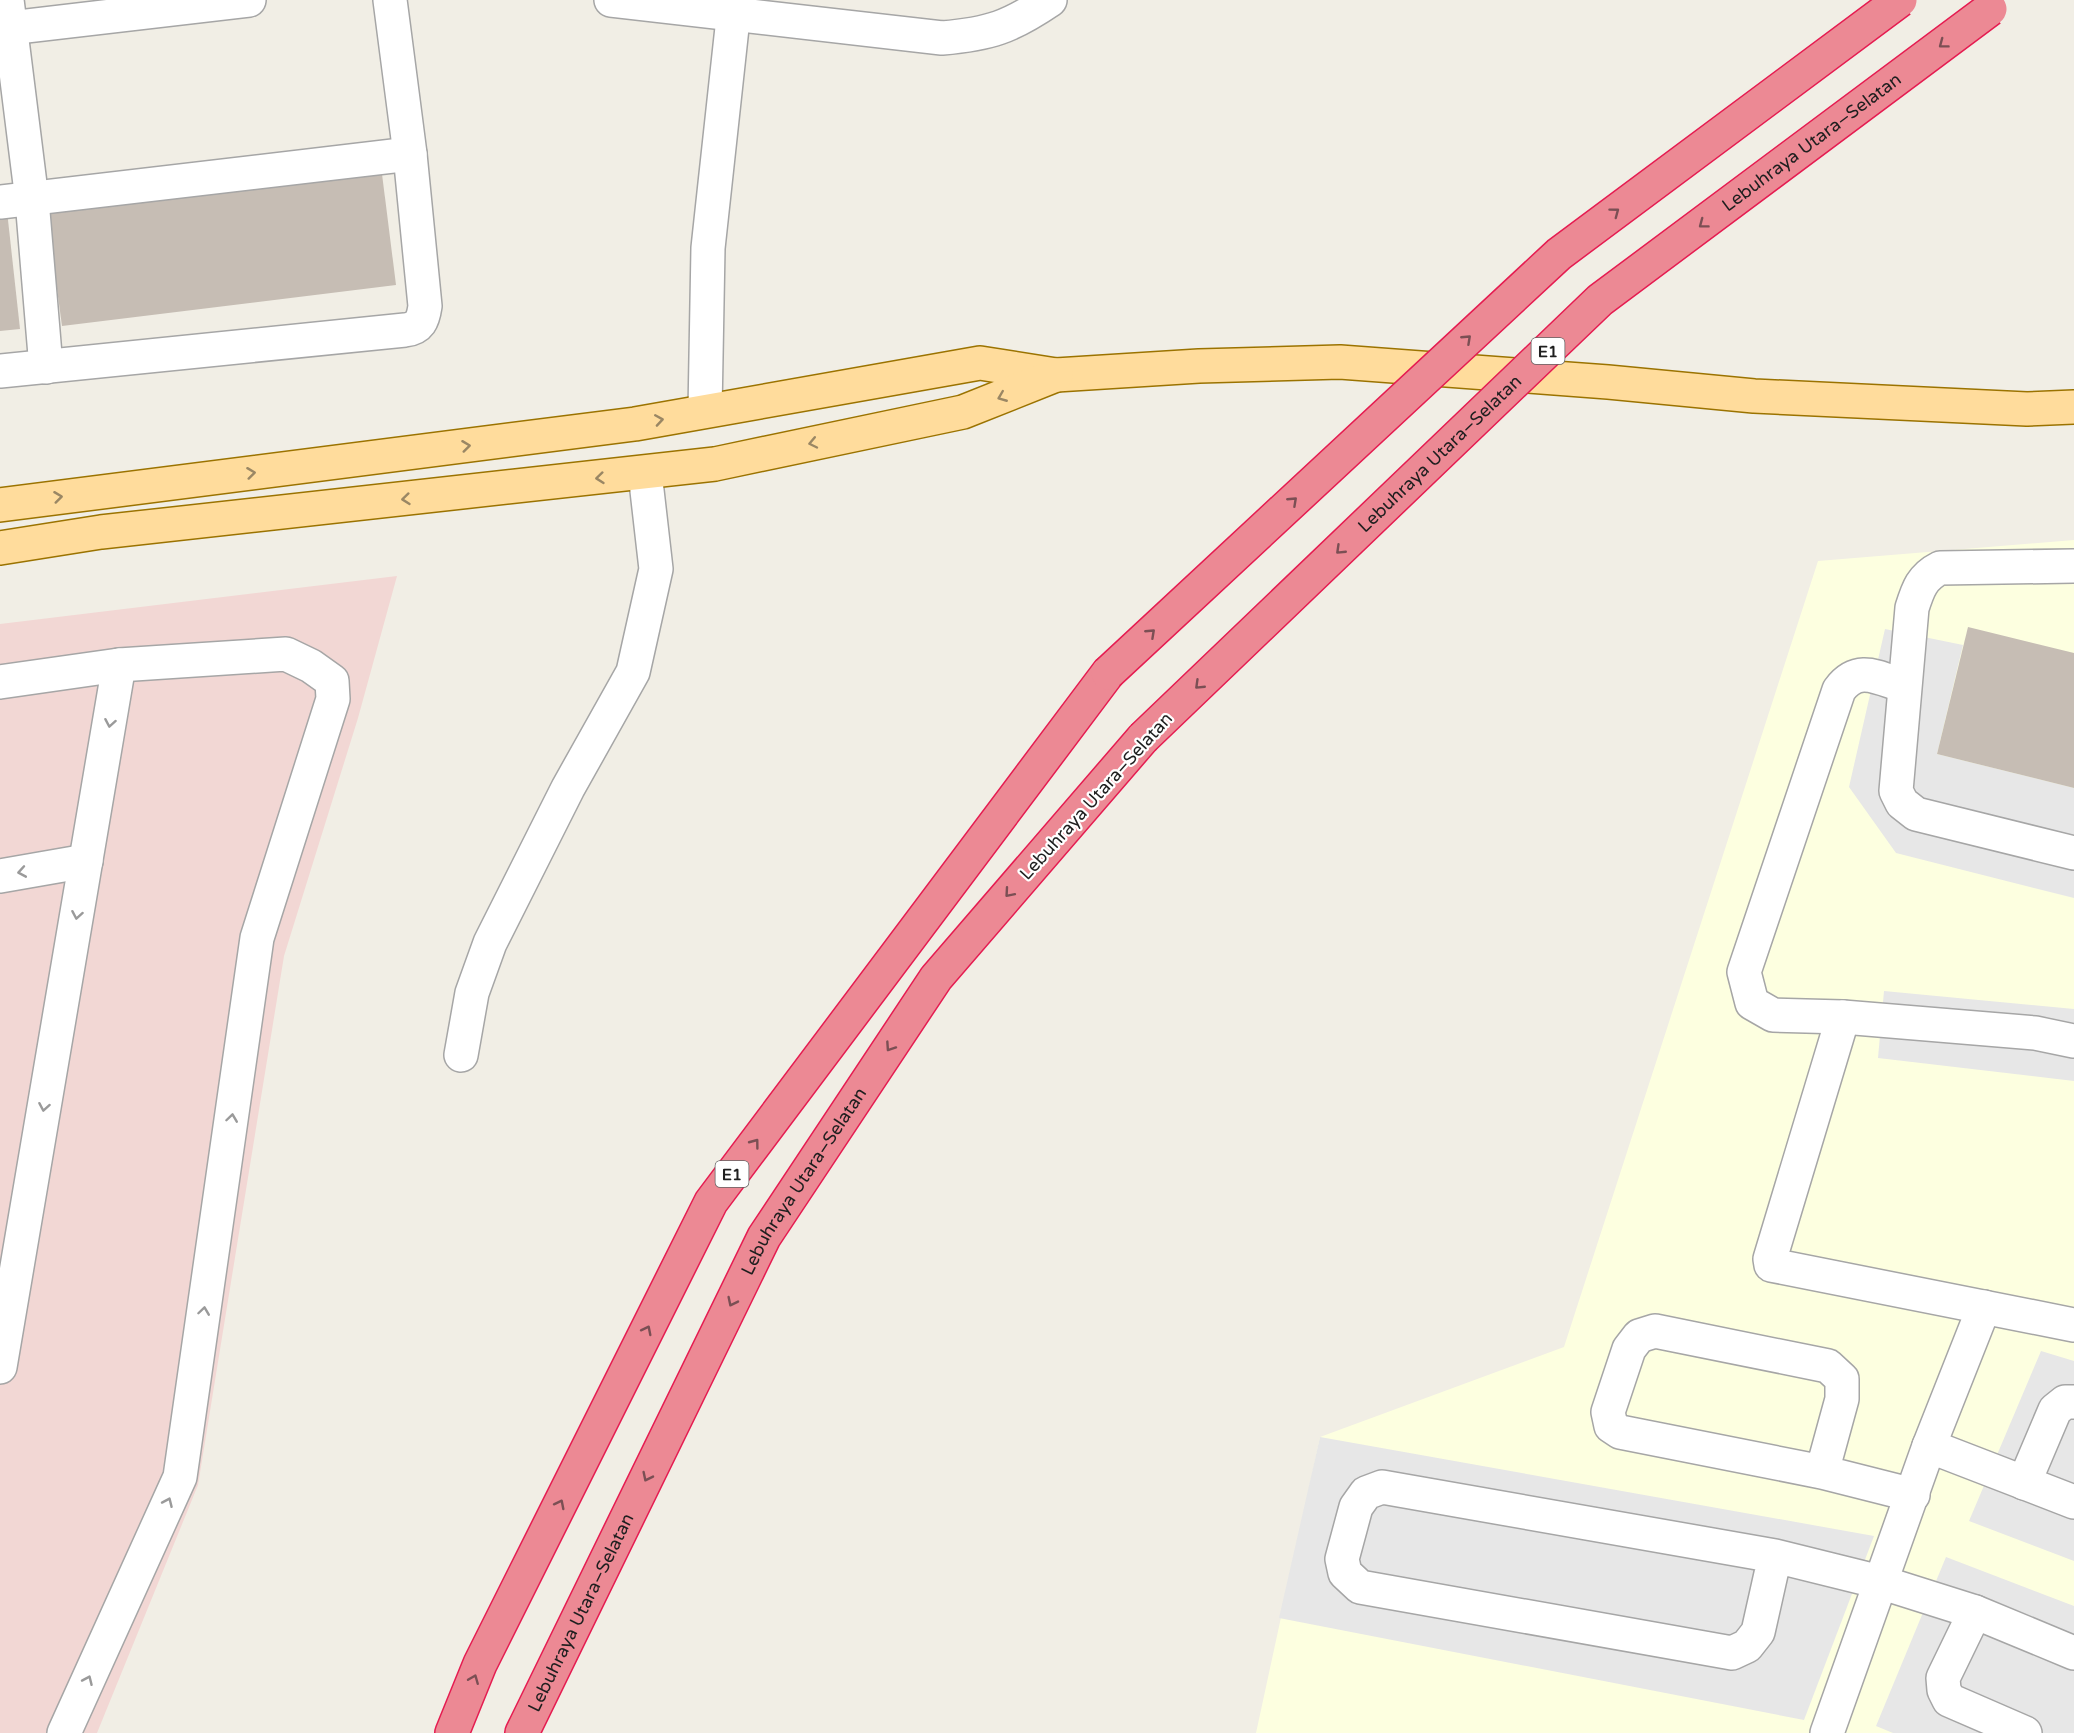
<svg xmlns="http://www.w3.org/2000/svg" width="2074" height="1733" viewBox="0 0 2074 1733" font-family="'Varela Round',sans-serif">
<style>
.commercial{fill:#f2d7d4}
.education{fill:#fdffe0}
.parking{fill:#e7e7e7}
.building{fill:#c6bdb4}
.lines{fill:none;stroke-linecap:round;stroke-linejoin:round}
.minor-casing{stroke:#a6a6a6;stroke-width:36}
.major-casing{stroke:#9b7300;stroke-width:36}
.highway-casing{stroke:#e51c51;stroke-width:36}
.minor{stroke:#fff;stroke-width:33}
.major{stroke:#ffdc9c;stroke-width:33}
.highway{stroke:#ec8994;stroke-width:33}
.highway-bridge-casing{stroke:#e51c51;stroke-width:36;stroke-linecap:butt}
.highway-bridge{stroke:#ec8994;stroke-width:33}
.oneway{stroke:#7b4f54}
.oneway2{stroke:#9a8764}
.oneway3{stroke:#9a9a9a}
.labels{text-anchor:middle;stroke-width:4.5;stroke-linejoin:round;paint-order:stroke}
.shield{fill:#fff;stroke:#626262;stroke-width:1.5}
.shield-label{font-size:16px;font-weight:bold;fill:#1f1f1f}
.street-label{font-size:18px;fill:#1f1f1f;stroke:#fff}
</style>
<rect width="100%" height="100%" fill="#f1eee5"/>
<!-- commercial -->
<path class="commercial" d="M397,576L358,718L284,956L198,1485L97,1733H0V624Z"/>
<!-- education -->
<path class="education" d="M2074,540V1733H1256L1320,1437L1564,1347L1818,561Z"/>
<!-- parking -->
<g class="parking">
<path d="M1885,629L1963,645L1937,754L2074,788V898L1896,853L1849,787Z"/>
<path d="M1884,991L2074,1009V1081L1878,1058Z"/>
<path d="M2041,1351L2074,1361V1561L1969,1521Z"/>
<path d="M1320,1437L1874,1536L1804,1720L1279,1618Z"/>
<path d="M1946,1557L2074,1606V1733H1893L1876,1726Z"/>
</g>
<!-- building -->
<g class="building">
<path d="M381,166L396,285L62,326L46,207Z"/>
<path d="M0,211H7L20,329L0,331Z"/>
<path d="M1968,627L2074,653V788L1937,754Z"/>
</g>
<g class="lines">
<!-- minor casing -->
<g class="minor-casing">
<g id="minor">
<path d="M7,0L32,200L46,367"/>
<path d="M611,0L942,38C990,34 1010,27 1050,0"/>
<path d="M0,29L249,0"/>
<path d="M0,202L410,154"/>
<path d="M0,371L405,330C420,328 423,320 425,306L410,154L390,0"/>
<path d="M705,411L708,248L735,0"/>
<path d="M2074,566L1940,568C1922,577 1918,589 1912,608L1896,791L1902,803L1916,814L2074,853"/>
<path d="M0,682L119,665L286,654L311,666L332,681L333,699L257,938L180,1477L64,1733"/>
<path d="M1904,686C1878,678 1858,664 1839,690L1744,972L1752,1003L1773,1015L1843,1017L2035,1033L2074,1041"/>
<path d="M0,876L86,861"/>
<path d="M1843,1017L1770,1259L1771,1265L2074,1325"/>
<path d="M461,1055L472,993L490,943L568,788L633,672L656,569L645,473"/>
<path d="M0,1367L119,665"/>
<path d="M1929,1446L2074,1502"/>
<path d="M1822,1472L1842,1399V1379L1828,1366L1655,1331L1639,1336L1629,1349L1608,1412L1611,1426L1620,1432L1822,1472L1913,1495"/>
<path d="M2024,1483L2055,1410L2065,1402H2074"/>
<path d="M1775,1556L1758,1632L1747,1646L1732,1653L1360,1587L1345,1573L1342,1559L1356,1507L1366,1493L1382,1487L1775,1556L1880,1582L1975,1612L2074,1653"/>
<path d="M1975,1612L1943,1678L1944,1690L1949,1700L2025,1733"/>
<path d="M1827,1733L1929,1446L1984,1307"/>
</g>
</g>
<!-- major casing -->
<g class="major-casing">
<g id="major">
<path d="M0,505L635,424L980,363L1056,375L1199,366L1340,362L1608,382L1754,396L2027,409L2074,407"/>
<path d="M0,548L101,532L715,464L963,412L1056,375"/>
</g>
</g>
<!-- highway casing -->
<g class="highway-casing">
<g id="highway">
<path d="M452,1733L480,1664L711,1202L1108,673"/>
<path id="s1" d="M522,1733L764,1237L936,978L1143,738"/>
</g>
</g>
<!-- minor -->
<use href="#minor" class="minor"/>
<!-- major -->
<use href="#major" class="major"/>
<!-- highway -->
<use href="#highway" class="highway"/>
<!-- highway-bridge casing -->
<g class="highway-bridge-casing">
<g id="highway-bridge">
<path d="M1108,673L1559,254L1900,0"/>
<path id="s2" d="M1143,738L1600,300L1990,9"/>
</g>
</g>
<!-- highway-bridge -->
<use href="#highway-bridge" class="highway-bridge"/>
</g>
<!-- one-way arrows -->
<defs><path id="oneway-chevron" d="M-2-3.5L2.5 0L-2 3.5" fill="none" stroke-width="1.6" stroke-linecap="round" stroke-linejoin="round" transform="scale(1.5)"/></defs>
<g class="oneway">
<use href="#oneway-chevron" transform="translate(1943 44) rotate(143)"/>
<use href="#oneway-chevron" transform="translate(1615 212) rotate(-37)"/>
<use href="#oneway-chevron" transform="translate(1703 224) rotate(143)"/>
<use href="#oneway-chevron" transform="translate(1467 339) rotate(-43)"/>
<use href="#oneway-chevron" transform="translate(1293 501) rotate(-43)"/>
<use href="#oneway-chevron" transform="translate(1340 550) rotate(136)"/>
<use href="#oneway-chevron" transform="translate(1151 633) rotate(-43)"/>
<use href="#oneway-chevron" transform="translate(1199 685) rotate(136)"/>
<use href="#oneway-chevron" transform="translate(1009 893) rotate(131)"/>
<use href="#oneway-chevron" transform="translate(890 1047) rotate(124)"/>
<use href="#oneway-chevron" transform="translate(755 1143) rotate(-53)"/>
<use href="#oneway-chevron" transform="translate(732 1302) rotate(116)"/>
<use href="#oneway-chevron" transform="translate(647 1330) rotate(-63)"/>
<use href="#oneway-chevron" transform="translate(647 1477) rotate(116)"/>
<use href="#oneway-chevron" transform="translate(560 1504) rotate(-63)"/>
<use href="#oneway-chevron" transform="translate(474 1679) rotate(-68)"/>
</g>
<g class="oneway2">
<use href="#oneway-chevron" transform="translate(1002 397) rotate(158)"/>
<use href="#oneway-chevron" transform="translate(659 420) rotate(-9)"/>
<use href="#oneway-chevron" transform="translate(813 443) rotate(168)"/>
<use href="#oneway-chevron" transform="translate(466 446) rotate(-7)"/>
<use href="#oneway-chevron" transform="translate(251 473) rotate(-7)"/>
<use href="#oneway-chevron" transform="translate(600 478) rotate(174)"/>
<use href="#oneway-chevron" transform="translate(58 497) rotate(-7)"/>
<use href="#oneway-chevron" transform="translate(406 499) rotate(174)"/>
</g>
<g class="oneway3">
<use href="#oneway-chevron" transform="translate(110 723) rotate(100)"/>
<use href="#oneway-chevron" transform="translate(22 872) rotate(170)"/>
<use href="#oneway-chevron" transform="translate(77 915) rotate(100)"/>
<use href="#oneway-chevron" transform="translate(44 1107) rotate(100)"/>
<use href="#oneway-chevron" transform="translate(232 1118) rotate(-82)"/>
<use href="#oneway-chevron" transform="translate(204 1311) rotate(-82)"/>
<use href="#oneway-chevron" transform="translate(168 1502) rotate(-66)"/>
<use href="#oneway-chevron" transform="translate(88 1680) rotate(-66)"/>
</g>
<g class="labels">
<!-- shield labels -->
<g class="shield">
<rect x="1531.5" y="338" width="33" height="26" rx="4.5"/>
<rect x="715.5" y="1161" width="33" height="26" rx="4.5"/>
</g>
<g class="shield-label">
<text x="1548" y="357">E1</text>
<text x="732" y="1180">E1</text>
</g>
<!-- street labels -->
<g class="street-label">
<text dy="6" stroke="none"><textPath href="#s2" startOffset="897">Lebuhraya Utara–Selatan</textPath></text>
<text dy="6" stroke="none"><textPath href="#s2" startOffset="411">Lebuhraya Utara–Selatan</textPath></text>
<text transform="translate(1096 796) rotate(-48)" y="6">Lebuhraya Utara–Selatan</text>
<text dy="6" stroke="none"><textPath href="#s1" startOffset="620">Lebuhraya Utara–Selatan</textPath></text>
<text dy="6" stroke="none"><textPath href="#s1" startOffset="134">Lebuhraya Utara–Selatan</textPath></text>
</g>
</g>
</svg>
